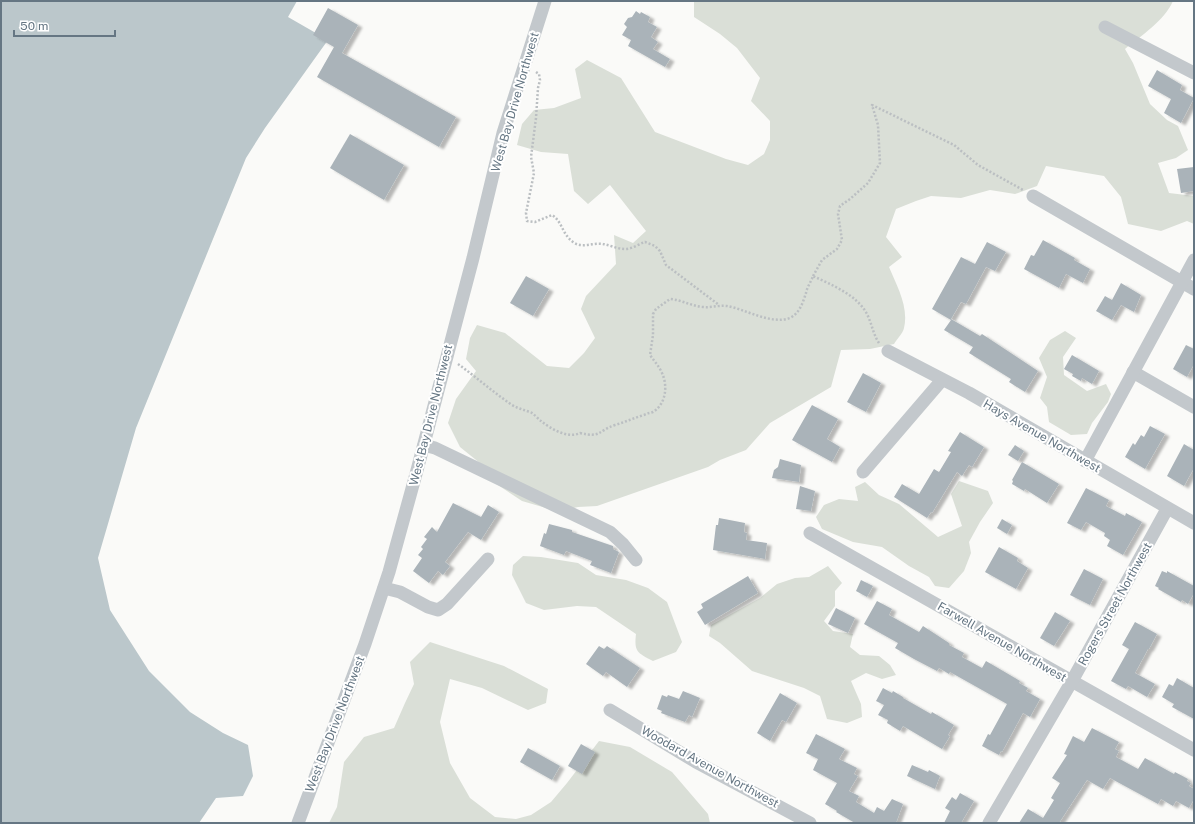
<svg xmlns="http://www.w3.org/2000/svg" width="1195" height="824" viewBox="0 0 1195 824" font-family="'Public Sans',sans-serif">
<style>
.green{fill:#dadfd7}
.water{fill:#bbc7cb}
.building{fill:#aab3b9;filter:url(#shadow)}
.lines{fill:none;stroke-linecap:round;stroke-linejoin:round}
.path{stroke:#bbbfc2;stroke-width:2.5;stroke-dasharray:2 2;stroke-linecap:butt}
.minor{stroke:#c3c8cc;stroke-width:13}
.labels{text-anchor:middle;stroke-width:4;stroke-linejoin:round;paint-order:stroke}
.street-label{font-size:12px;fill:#657683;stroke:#fff}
</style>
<defs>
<filter id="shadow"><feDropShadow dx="4.5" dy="2.5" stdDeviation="1" flood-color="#0004"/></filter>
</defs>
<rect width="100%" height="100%" fill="#fafaf8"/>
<!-- green -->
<g class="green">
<path d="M694,1H1173C1164,21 1142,35 1125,49L1133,63L1150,104L1167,120L1178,126L1188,150L1176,158L1158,163L1169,193L1194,196V224L1187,221L1161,231L1128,224L1121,197L1104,176L1046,166L1037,186L1015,194L990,190L961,198L931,196L916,201L896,209L886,237L902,257L889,267C897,286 909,307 904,328C903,333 897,339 894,344L870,349L841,350L831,387L770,423L746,450L720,460L708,467L597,506L578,507L560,511L546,508L522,501L492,481L486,468L460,447L448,423L456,399L476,371L466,359L470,338L477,325L505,333L547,366L569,368L584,353L595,338L581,309L586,296L616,264L614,235L633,243L646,231L610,185L588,204L574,191L568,154L541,152L517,145L522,124L534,110L554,108L581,98L575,69L587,60L621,78L655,132L726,159L748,165L764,154L770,140V121L751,101L760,78L737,48L720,34L694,17Z"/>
<path d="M1065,331L1076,338L1063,357L1064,375L1087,391L1106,384L1111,394L1108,402L1092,423L1087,434L1071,435L1049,422L1047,407L1040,398L1047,377L1039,358L1050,340Z"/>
<path d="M959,481L988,491L993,503L980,522L969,542L971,553L964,571L949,588L935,586L929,577L909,566L882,547L853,542L822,529L816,517L824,505L839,499L858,501L855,487L865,482L879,495L899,504L938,537L962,526L951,494Z"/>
<path d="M523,556L541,557L578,563L596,575L626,580L648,588L667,602L682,642L676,652L653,661C637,653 634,651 636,634L596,607L577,606L544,610L526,603L512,575L513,565Z"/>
<path d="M828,566L842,583L835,591V606L824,621L833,631L853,634L850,647L860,655L879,656L890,665L896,675L882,679L866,673L851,681L861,704L862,717L847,723L827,719L820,696L804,688L752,671L720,643L709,636L711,625L760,598L777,584L795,578L809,577Z"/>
<path d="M430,642L504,666L548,689L546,703L528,710L482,688L450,679L440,722L450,763L470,798L495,817L516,819L531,815L551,802L567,783L599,741L630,747L672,772L708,814L710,823H329L337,807L344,762L364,737L394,728L405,703L414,684L410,662Z"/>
</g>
<!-- water -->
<path class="water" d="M1,1H297L288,17L328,40L265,128L246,158L136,428L98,558L110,610L149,671L190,712L223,733L248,745L253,776L243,796L216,798L199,823H1Z"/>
<!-- building -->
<g class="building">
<path d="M328,8L358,25L342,53L456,117L439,147L317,77L334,47L313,35Z"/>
<path d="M636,11L640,14L641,12L650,17L648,22L657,27L651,37L658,42L653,49L670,59L665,67L628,46L631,40L622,35L627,27L624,24L628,18L632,17Z"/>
<path d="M1157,70L1182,85L1180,90L1194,98L1181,123L1164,113L1171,99L1148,86Z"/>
<path d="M350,134L404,165L384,200L330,168Z"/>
<path d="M1194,167V191L1181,193L1177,169Z"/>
<path d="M1043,240L1075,258L1074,260L1090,269L1083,283L1066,274L1059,288L1024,269L1031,255L1034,256Z"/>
<path d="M987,242L1006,252L995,271L986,267L966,304L961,302L951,319L980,336L982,334L1038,371L1025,392L1009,382L1011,379L969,353L973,347L944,330L951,320L932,309L961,257L975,264Z"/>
<path d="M526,276L549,289L533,316L510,303Z"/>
<path d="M1121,283L1141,295L1134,312L1121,305L1112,320L1096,311L1105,296L1112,300Z"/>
<path d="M1186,345L1194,349V364L1187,377L1173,369Z"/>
<path d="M1072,355L1099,371L1092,384L1082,378L1081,381L1072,376L1073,374L1064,369Z"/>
<path d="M863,373L881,383L866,412L847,402Z"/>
<path d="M812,405L838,419L827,439L840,447L832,462L792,440Z"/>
<path d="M1150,426L1165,434L1145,469L1125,457L1133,443L1135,445L1141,435L1144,437Z"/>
<path d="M960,432L984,447L972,467L969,465L962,476L957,472L932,513L931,512L927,518L894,497L902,484L919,494L934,469L939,472L951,452L948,451Z"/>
<path d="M1184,444L1194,450V468L1184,486L1167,476Z"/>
<path d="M1015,445L1024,451L1018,461L1008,455Z"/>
<path d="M780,459L801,465L799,482L772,478L774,470L778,467Z"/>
<path d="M1022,462L1059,484L1047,503L1025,489L1024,491L1012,484L1013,481L1012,480Z"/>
<path d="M800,486L815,491L811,511L796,509Z"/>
<path d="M1086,488L1109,500L1106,506L1125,516L1126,513L1142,522L1123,555L1107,546L1110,540L1104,536L1105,533L1086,522L1081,530L1067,523Z"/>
<path d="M453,503L481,517L488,505L499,512L481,540L468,532L445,562L450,566L443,575L438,571L429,583L413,571L422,558L418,555L423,549L421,547L427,539L424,537L432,527L437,532Z"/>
<path d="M719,518L745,523L744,532L747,533L746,540L767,543L765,559L713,550L716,525H718Z"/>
<path d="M1002,519L1012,525L1007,534L997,528Z"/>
<path d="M549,524L572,530V532L613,546V549L619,552L611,573L590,565L592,561L566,551L564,555L540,546L544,533L546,534Z"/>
<path d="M999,547L1018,558L1017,561L1028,568L1016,589L985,572Z"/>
<path d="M1084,569L1103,579L1090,605L1070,595Z"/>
<path d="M1162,571L1167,573V571L1194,586V593L1188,604L1182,600L1181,602L1158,589L1159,588L1155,586Z"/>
<path d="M748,576L758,593L705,625L697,612L703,608L701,604Z"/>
<path d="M861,580L873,586L867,597L856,591Z"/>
<path d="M877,601L892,609L889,615L919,632L923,626L949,643V645L964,653L962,657L982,668L986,661L1020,681L1019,683L1028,688L1026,691L1040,699L1030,717L1023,713L1002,752L1001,751L999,755L982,746L988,734L990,735L1007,704L950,672L949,674L939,668L937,671L914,659L895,648L898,643L864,624Z"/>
<path d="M836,608L855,618L848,633L828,624Z"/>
<path d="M1055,612L1070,621L1054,646L1040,638Z"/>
<path d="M1135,622L1157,634L1149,649H1148L1135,673L1155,684L1147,697L1128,686L1126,689L1111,681L1129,649L1122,645Z"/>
<path d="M599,646L604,649L607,646L640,668L627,687L606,672L603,676L586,664Z"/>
<path d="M1177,678L1194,688V719L1172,707L1174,704L1162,697L1169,684L1173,686Z"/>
<path d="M883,688L892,693L893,691L903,697V698L931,714L932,712L954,725L948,735L950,736L942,749L903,726L900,731L887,723L888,720L878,715L884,705L876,701Z"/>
<path d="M683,691L700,698L692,717L689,715L685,722L661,713L662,711L657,709L662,695L667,697L668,695L679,699Z"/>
<path d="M780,693L797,703L786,722L782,720L770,741L757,733Z"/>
<path d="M1092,728L1119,742L1115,749L1119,751L1116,757L1138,769L1145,758L1174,774L1175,772L1188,779L1187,781L1191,783L1189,786L1194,789V799L1189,808L1176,801L1173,806L1161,799L1158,804L1110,778L1103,789L1087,780L1059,823H1019L1028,809L1043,818L1054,800L1051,798L1060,783L1052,778L1067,755L1064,754L1073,736L1084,742Z"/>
<path d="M816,734L845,749L839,759L857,768L854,774L858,776L849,791L859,796L856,802L874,813L877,807L884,811L892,799L903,804L896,823H855L836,812L837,811L825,804L837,783L813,770L818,759L806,753Z"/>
<path d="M581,744L595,752L582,774L568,766Z"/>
<path d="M528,748L560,766L552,780L520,762Z"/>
<path d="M912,765L928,772L929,770L940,776L935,789L907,776Z"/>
<path d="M960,793L974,801L961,823H944L950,811L945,808L952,797L956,800Z"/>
</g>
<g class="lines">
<!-- path -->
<g class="path">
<path d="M536,72L539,74L540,80L538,88L536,118L531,157L534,173L526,213L527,221L535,222L552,215C562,221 562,234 573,242C582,249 593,242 603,244C610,245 617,249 625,249C632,249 639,244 645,242L655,246L660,251L666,265L719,305"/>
<path d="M813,276L822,260L837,249L842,240L838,214L840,206L850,199L868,183L880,163L878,125L872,105L954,145L978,165L1023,190"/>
<path d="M458,364C476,377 493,392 512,405C519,409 525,410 532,413C535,415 538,419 541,421C551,429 568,439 580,433C602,438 597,431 615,425C625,422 634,418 644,415C647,413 650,413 653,412C666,404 668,386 662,373C659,366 654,361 650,355L653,335V314L656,309L670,299C682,300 691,306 703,307C711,308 718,305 727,306C745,309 771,325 790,318C800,313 803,302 806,293C807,287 811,282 813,276C832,285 857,295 867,314C872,324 873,334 879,343"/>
</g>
<!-- minor -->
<g class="minor">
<path d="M1105,27L1194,73"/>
<path d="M1033,196L1194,289"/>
<path d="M888,351L969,393L1194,523"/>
<path d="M1133,372L1194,407"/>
<path d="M424,445L435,448L610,532L623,544L636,560"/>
<path d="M1085,461L1194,260"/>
<path d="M863,472L942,380"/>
<path d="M810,533L1194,750"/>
<path d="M384,588L400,592L428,607L438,610L447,604L488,559"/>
<path d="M610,710L696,762L810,823"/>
<path d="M298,823L365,644L389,572L416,474L473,258L503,133L545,1"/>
<path d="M989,823L1072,681L1167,509"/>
</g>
</g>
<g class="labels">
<!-- street labels -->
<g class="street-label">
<text transform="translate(515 102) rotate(-74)" y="4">West Bay Drive Northwest</text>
<text transform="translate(431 415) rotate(-76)" y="4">West Bay Drive Northwest</text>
<text transform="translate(1042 436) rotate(30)" y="4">Hays Avenue Northwest</text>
<text transform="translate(1115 604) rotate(-61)" y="4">Rogers Street Northwest</text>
<text transform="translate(1002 642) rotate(30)" y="4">Farwell Avenue Northwest</text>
<text transform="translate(335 724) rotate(-69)" y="4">West Bay Drive Northwest</text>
<text transform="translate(710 767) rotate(29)" y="4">Woodard Avenue Northwest</text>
</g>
</g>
<!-- border -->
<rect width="1195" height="824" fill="none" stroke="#657683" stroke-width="4"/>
<!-- scale -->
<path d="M14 30v6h101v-6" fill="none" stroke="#657683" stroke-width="2"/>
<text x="20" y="30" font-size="12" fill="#657683" stroke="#ffffff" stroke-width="3" paint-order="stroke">50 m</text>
</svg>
